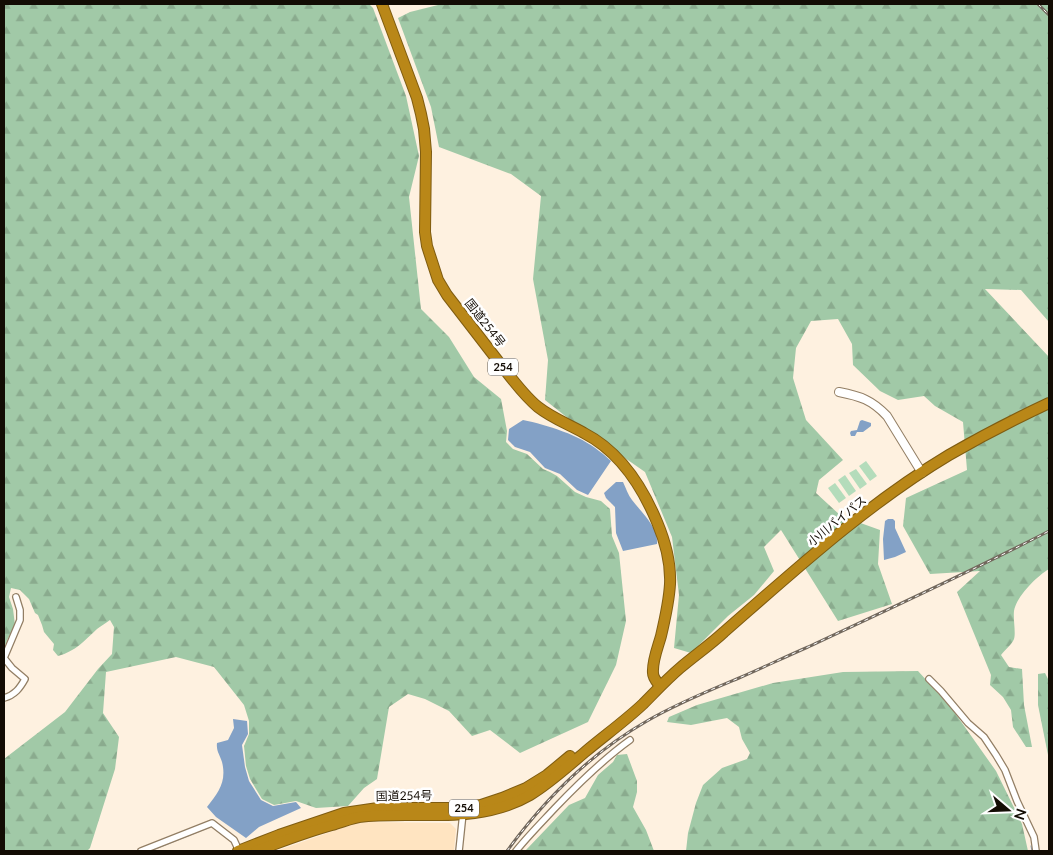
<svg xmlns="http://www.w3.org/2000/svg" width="1053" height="855" viewBox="0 0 1053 855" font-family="Lato,'Noto Sans JP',sans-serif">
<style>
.built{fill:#ffe4c1}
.forest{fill:url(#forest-firs)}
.green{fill:#b4dcbb}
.water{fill:#83a1c6}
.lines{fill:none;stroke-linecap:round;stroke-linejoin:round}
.stream{stroke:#83a1c6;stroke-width:1}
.street-casing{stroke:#927e64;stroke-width:8}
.secondary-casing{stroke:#927e64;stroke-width:10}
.highway-casing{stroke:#7f5c11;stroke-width:12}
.street{stroke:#fff;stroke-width:5.5}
.secondary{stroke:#fff;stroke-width:8}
.highway{stroke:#b98718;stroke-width:10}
.rail-casing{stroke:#72685d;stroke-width:3}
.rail{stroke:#fff;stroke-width:1;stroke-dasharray:4;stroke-linecap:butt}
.labels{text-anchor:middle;stroke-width:5;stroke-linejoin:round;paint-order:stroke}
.shield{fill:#fff;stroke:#5a554f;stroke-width:1}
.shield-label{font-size:11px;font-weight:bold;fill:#130c04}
.street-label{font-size:12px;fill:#130c04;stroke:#fff}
</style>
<defs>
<pattern id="forest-firs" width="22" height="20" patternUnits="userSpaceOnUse" patternTransform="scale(1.25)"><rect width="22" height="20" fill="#a1c9a7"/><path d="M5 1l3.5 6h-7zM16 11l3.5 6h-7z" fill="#8aab8e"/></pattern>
</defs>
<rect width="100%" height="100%" fill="#fef1e0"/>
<!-- built -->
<path class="built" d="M368,822L450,823L456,829L454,851H276L342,828L355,824Z"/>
<!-- forest -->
<g class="forest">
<path d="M4,4H369L373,8L406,96L419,156L409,197L421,309L449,337L474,377L501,399L507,431L506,442L513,449L527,454L543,469L550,472L557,476L575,492L586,497L601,501L610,509L612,536L619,553L626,621L616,665L588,722L520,753L490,730L472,736L449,711L425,699L408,694L389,707L377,779L364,788L348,806L316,808L296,801L274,805L262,799L250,779L246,766L244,746L249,734V721L244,705L214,667L176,657L106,672L103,713L119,737L115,769L90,848L87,851H4V759L65,712L98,669L112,654L114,627L110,620C106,623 101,626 97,629C84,641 76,651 58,656L53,650L54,644L44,632L42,625L38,615L35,613L29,599L20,590L11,588L9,597L13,609L15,625L7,640L4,649Z"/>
<path d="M442,4H1049V322L1021,290L985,289L1049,357V569C1037,576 1016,597 1014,611C1013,619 1016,633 1014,639C1012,644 1005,650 1001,655L1009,667L1022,669L1024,705L1032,747H1026L1013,727L1011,710L1003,697L990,685L991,675L957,592L980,571L930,574L903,526L906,498L967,470L963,422L935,406L924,396L898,400L880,391L853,365L852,344L838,319L811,321L796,348L793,378L806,420L843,460L819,480L816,493L841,516L880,530L878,564L892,604L838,621L781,530L764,547L774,571L754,595L728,616L691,653L674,648L679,595L672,537L645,472L569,419L545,400L548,360L533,279L541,196L511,174L439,147L431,107L398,18L410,12Z"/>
<path d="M918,671L950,706L996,771L1022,824L1028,851H686L688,833L696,803L703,785L722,768L747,759L750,753L742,739L739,727L727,718L691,725L667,722L669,717L697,705L773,683L843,672Z"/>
<path d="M1045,673L1049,681V760L1038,705V674Z"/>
<path d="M627,754L637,781V792L633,807L646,830L654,851H525L569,805L585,798L598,775L613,762L617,755Z"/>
</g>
<!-- green -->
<g class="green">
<path d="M866,461L877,476L870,481L859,466Z"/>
<path d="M856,469L867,484L860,489L849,473Z"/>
<path d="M845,475L856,491L849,496L838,480Z"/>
<path d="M835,483L846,498L839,503L828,488Z"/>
</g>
<!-- water -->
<g class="water">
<path d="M523,420C547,425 580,435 599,451C604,454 607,458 611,461L588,495L577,490L560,474L545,468L530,452L515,447L508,440L509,429Z"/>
<path d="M862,420L871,423V426L863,432H857L855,436H851L850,433L851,431L857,430L860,421Z"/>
<path d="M616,482H623C626,488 628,495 632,500C641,512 659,528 657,544L623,551L616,533L615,507L606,498L604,493Z"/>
<path d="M888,519H893L895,521V528L906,552L895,557L884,560L883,539L885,521Z"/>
<path d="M233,719L247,721L248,734L242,745L245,767L249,781L261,800L273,806L296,802L301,808L259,827L246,838L216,817L207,807C218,793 227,782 222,762C220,755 216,751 217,743L228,740L234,728Z"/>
</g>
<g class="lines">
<!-- stream -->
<g class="stream">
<path d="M1031,846L1032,851"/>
<path d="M150,851L208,828"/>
</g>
<!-- street casing -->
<g class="street-casing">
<g id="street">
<path d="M929,679L941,691L968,723L984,737L996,755L1005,770L1017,801L1034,837L1036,851"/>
<path d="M4,698C15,695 20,688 25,679L12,668L4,658L20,620V610L16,597"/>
<path d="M141,851L212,823L234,840L239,851"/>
<path d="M459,851L463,813"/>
<path d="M516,851C528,836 542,822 555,808C578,784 602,760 630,740"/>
</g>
</g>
<!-- secondary casing -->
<g class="secondary-casing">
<path id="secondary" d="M839,392C860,396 872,400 887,416L922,473"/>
</g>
<!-- highway casing -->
<g class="highway-casing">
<g id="highway">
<path d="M382,4L417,98L421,114L424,129L426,152L425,232L427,246L438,280L447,295C464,317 481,339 498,361C510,376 522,394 538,407C552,418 568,424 584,433C619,451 642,486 657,522C665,541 671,563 670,584C669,602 665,619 661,636C658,647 652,661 653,673C653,678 657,682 660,686"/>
<path d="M238,851L279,835L344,813L378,808H463L481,805L502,798L526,788L547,775L570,756"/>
<path d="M256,851C281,842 306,832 332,825C341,822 349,819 359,817C416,810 477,826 530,795C550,783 567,767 585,752C604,736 625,721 643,704C655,692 667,679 680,668C694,656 710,645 724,632C795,570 867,504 949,455C982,436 1015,419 1049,403"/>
</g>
</g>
<!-- street -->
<use href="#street" class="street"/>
<!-- secondary -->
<use href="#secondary" class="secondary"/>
<!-- highway -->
<use href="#highway" class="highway"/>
<!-- rail casing -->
<g class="rail-casing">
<g id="rail">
<path d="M1038,4L1049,15"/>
<path d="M507,851C544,800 591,753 647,721C676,704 708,691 739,678C762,668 785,657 808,647C889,609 970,572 1049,531"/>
</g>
</g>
<!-- rail -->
<use href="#rail" class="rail"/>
</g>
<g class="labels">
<!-- shield labels -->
<g class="shield">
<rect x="488" y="358.5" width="30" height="17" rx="4"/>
<rect x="449" y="799.5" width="30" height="17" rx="4"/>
</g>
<g class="shield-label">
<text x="503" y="371">254</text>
<text x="464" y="812">254</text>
</g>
<!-- street labels -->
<g class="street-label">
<text transform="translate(485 323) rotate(52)" y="4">国道254号</text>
<text transform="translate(837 521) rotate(-39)" y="4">小川バイパス</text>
<text transform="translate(404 796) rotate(-1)" y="4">国道254号</text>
</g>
</g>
<!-- border -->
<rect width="1053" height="855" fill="none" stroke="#130c04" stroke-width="10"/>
<!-- north arrow -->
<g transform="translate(1008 810) rotate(109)" stroke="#ffffff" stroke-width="4" paint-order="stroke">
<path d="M0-4L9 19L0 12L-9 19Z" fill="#130c04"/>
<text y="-8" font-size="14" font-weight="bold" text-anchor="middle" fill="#130c04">N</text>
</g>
</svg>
